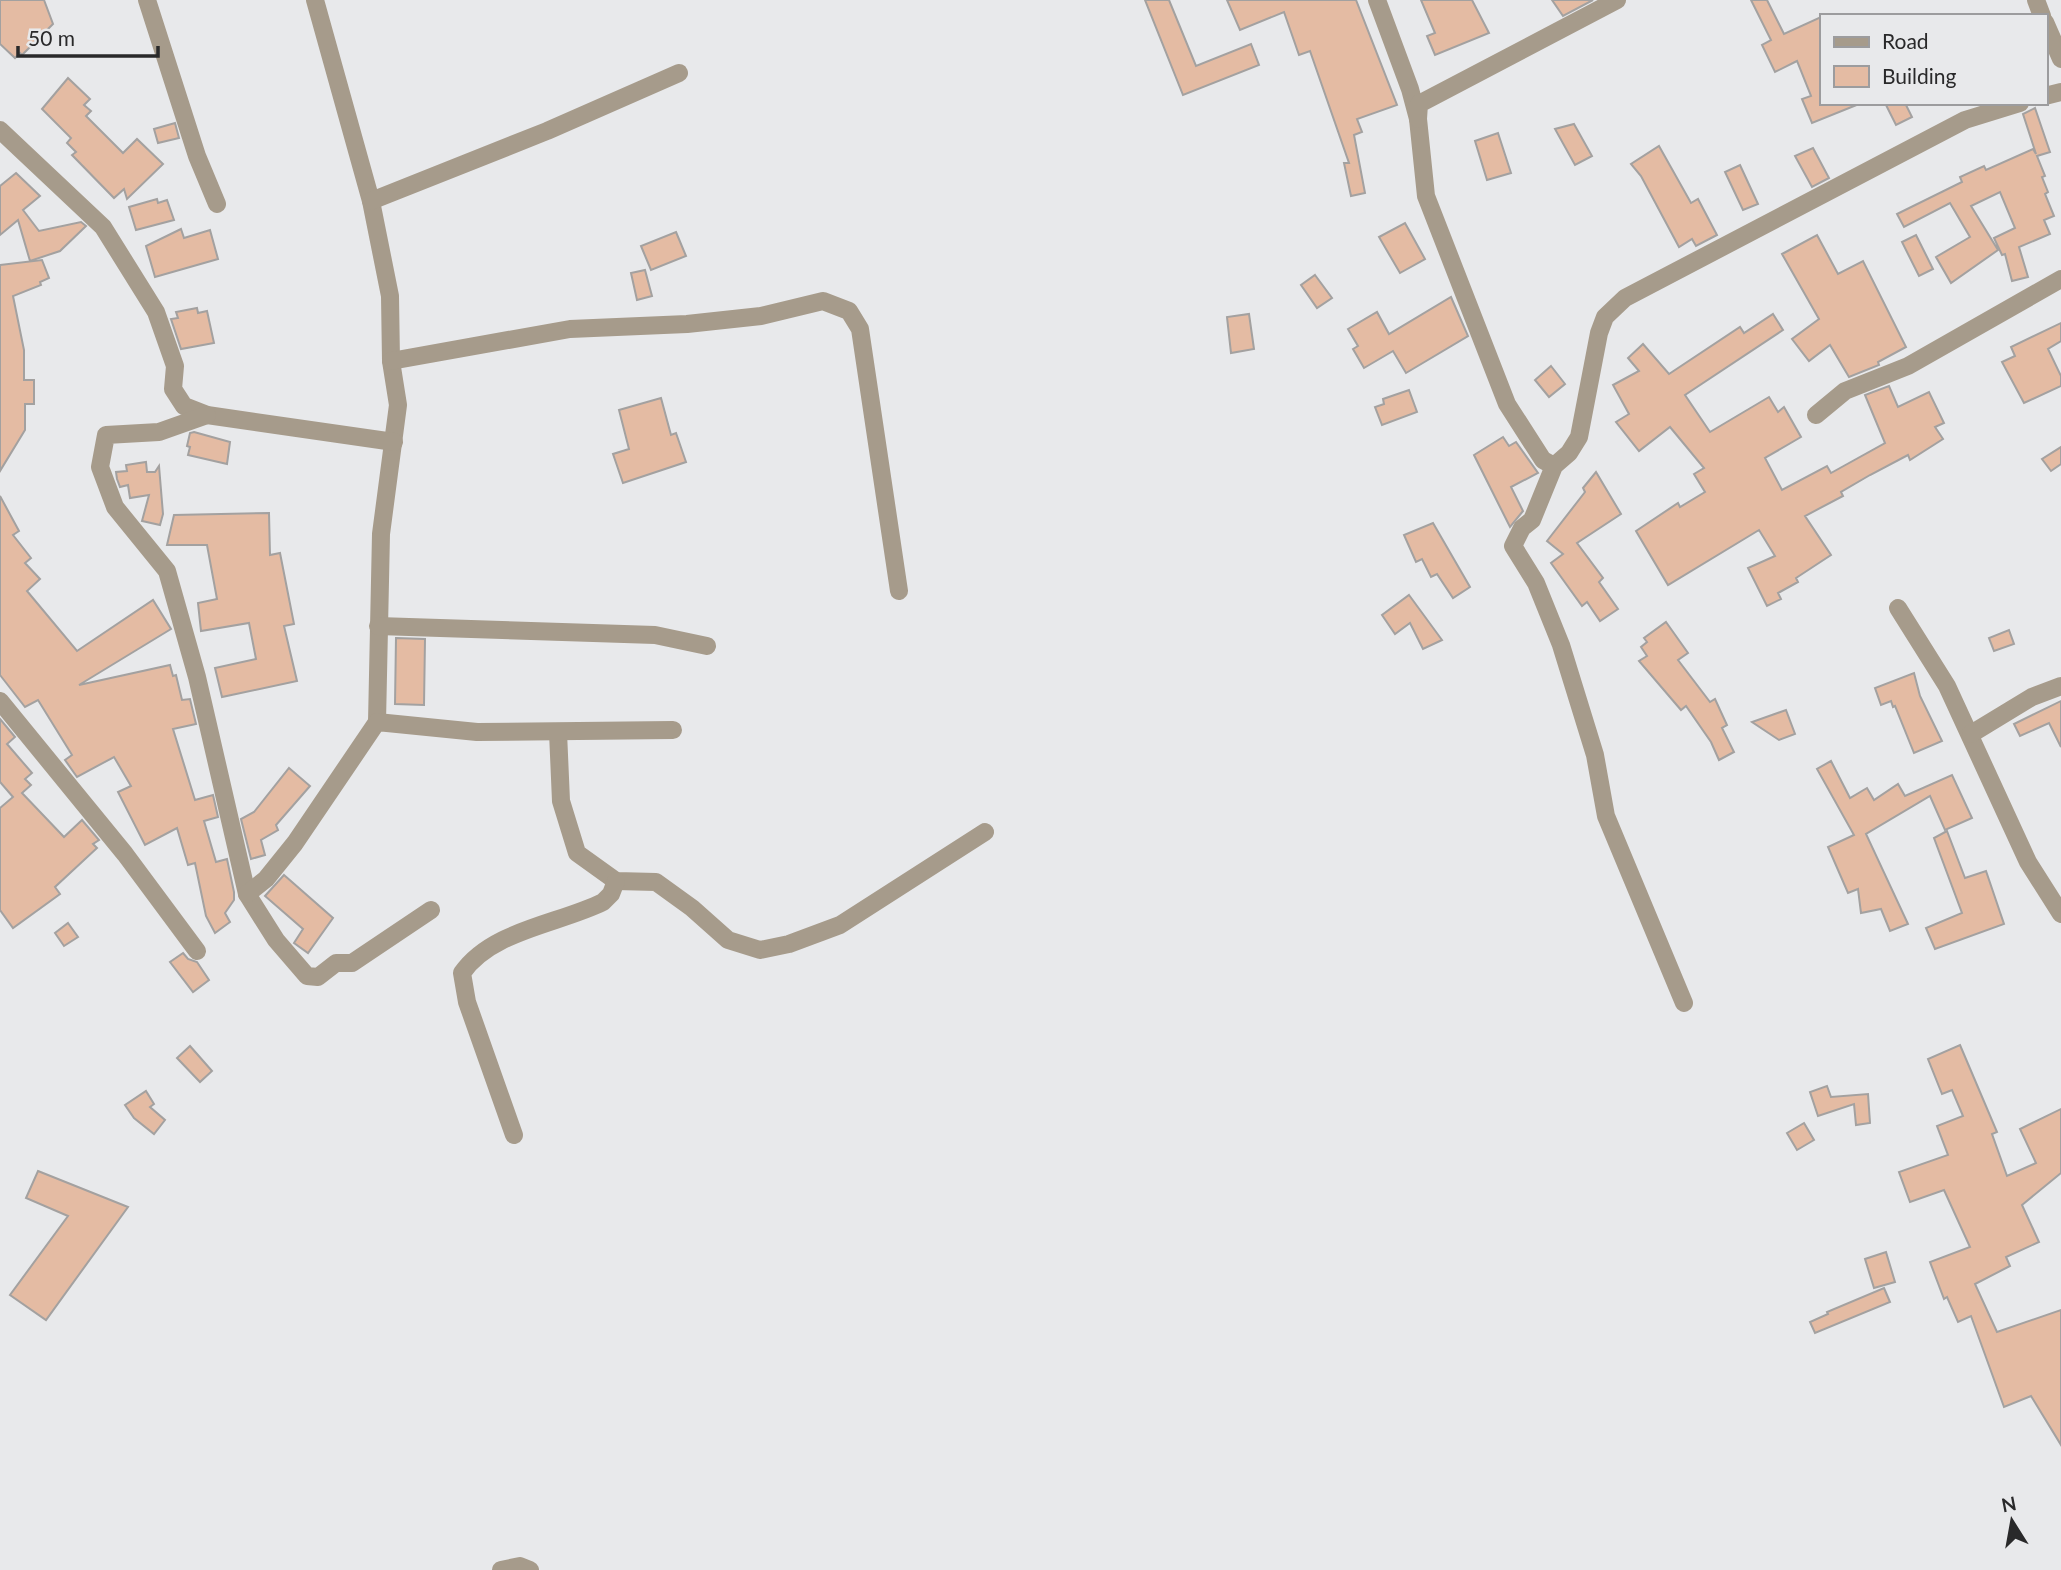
<svg xmlns="http://www.w3.org/2000/svg" width="2061" height="1570" viewBox="0 0 2061 1570" font-family="Lato,sans-serif">
<style>
.building{fill:#e4bba3;stroke:#a3a1a0;stroke-width:2}
.lines{fill:none;stroke-linecap:round;stroke-linejoin:round}
.minor{stroke:#a69b8b;stroke-width:18}
</style>
<rect width="100%" height="100%" fill="#e8e9eb"/>
<!-- building -->
<g class="building">
<path d="M0,0H44L53,24L22,55L20,53L15,58L0,44Z"/>
<path d="M1145,0H1169L1196,66L1251,44L1259,65L1183,95Z"/>
<path d="M1227,0H1356L1397,105L1357,119L1362,132L1354,135L1365,193L1351,196L1344,163H1349L1310,51L1299,55L1284,12L1240,30Z"/>
<path d="M1421,0H1472L1489,33L1435,55L1427,36L1435,33Z"/>
<path d="M1552,0H1593L1563,16Z"/>
<path d="M1751,0H1767L1784,34L1821,17V103L1859,104L1812,123L1802,99L1811,96L1797,61L1775,72L1762,45L1771,40Z"/>
<path d="M68,78L90,99L84,105L91,111L86,116L123,153L137,139L163,164L127,199L124,189L114,198L72,155L76,152L67,143L71,138L42,109Z"/>
<path d="M1885,103H1905L1912,117L1896,125Z"/>
<path d="M2035,108L2050,152L2037,156L2045,176L2042,177L2048,192L2045,194L2054,216L2044,220L2050,234L2019,247L2028,277L2012,281L2005,254L2002,255L1994,238L2015,228L2000,192L1971,206L1998,250L1951,283L1936,257L1970,237L1950,203L1904,227L1897,214L1962,182L1960,177L1984,166L1986,170L2033,149L2036,154L2023,114Z"/>
<path d="M175,123L179,138L158,143L154,129Z"/>
<path d="M1574,124L1592,156L1575,165L1555,129Z"/>
<path d="M1498,133L1511,173L1487,180L1475,141Z"/>
<path d="M1659,146L1691,203L1698,199L1717,235L1696,246L1692,239L1679,247L1641,176L1631,164Z"/>
<path d="M1813,148L1829,178L1812,187L1795,156Z"/>
<path d="M1740,165L1758,204L1743,210L1725,172Z"/>
<path d="M16,173L40,196L23,210L39,231L81,222L86,226L60,251L30,261L18,220L0,235V186Z"/>
<path d="M157,199L158,203L167,200L174,220L136,230L129,207Z"/>
<path d="M1405,223L1425,259L1400,273L1379,237Z"/>
<path d="M181,229L184,238L210,230L218,259L155,277L146,246Z"/>
<path d="M676,232L686,256L651,270L641,246Z"/>
<path d="M1817,235L1838,274L1863,261L1906,347L1878,362L1879,365L1849,377L1830,345L1809,361L1792,339L1819,319L1782,254Z"/>
<path d="M1916,235L1933,269L1919,276L1902,242Z"/>
<path d="M42,260L49,278L40,282L41,285L13,296L24,350V380H34V404H25V430L0,471V265Z"/>
<path d="M645,270L652,296L637,300L631,273Z"/>
<path d="M1315,275L1332,298L1317,308L1301,285Z"/>
<path d="M1451,297L1468,336L1406,373L1393,351L1364,368L1353,349L1358,346L1348,329L1377,312L1389,334Z"/>
<path d="M197,308L198,313L207,311L214,343L181,349L171,319L178,318L176,312Z"/>
<path d="M1249,314L1254,349L1231,353L1227,317Z"/>
<path d="M1773,314L1783,330L1685,395L1710,432L1769,397L1778,412L1784,407L1801,437L1765,458L1782,490L1827,466L1831,473L1885,443L1865,395L1889,386L1898,407L1929,392L1944,423L1935,427L1943,439L1910,460L1908,455L1870,475L1841,492L1843,496L1805,516L1831,555L1796,578L1798,582L1778,593L1781,599L1767,606L1748,568L1775,556L1759,530L1668,585L1636,531L1678,503L1680,507L1705,492L1694,474L1704,468L1670,427L1639,451L1616,422L1629,414L1613,385L1639,371L1628,358L1643,344L1669,374L1740,327L1744,333Z"/>
<path d="M2061,323V341L2048,349L2061,376V386L2024,403L2002,362L2015,356L2011,347Z"/>
<path d="M1551,366L1565,384L1549,397L1535,380Z"/>
<path d="M1409,390L1417,412L1382,425L1375,407L1384,404L1383,399Z"/>
<path d="M661,398L671,435L676,433L686,462L623,483L613,454L629,449L619,410Z"/>
<path d="M194,432L230,442L227,464L188,455L190,447L187,446L190,433Z"/>
<path d="M1503,437L1509,446L1516,442L1538,473L1511,487L1523,511L1510,527L1474,455Z"/>
<path d="M2061,447V464L2051,471L2042,459Z"/>
<path d="M146,462L147,472H155L159,466L163,514L160,525L142,521L149,495L130,498L128,485L120,487L117,479L116,472L127,471L126,465Z"/>
<path d="M1596,472L1621,514L1577,543L1603,578L1599,582L1618,609L1600,621L1587,602L1582,606L1551,563L1563,554L1547,541L1585,492L1583,488Z"/>
<path d="M0,496L19,531L13,535L31,558L25,563L40,579L27,591L77,651L153,600L171,629L79,685L170,665L173,676L176,675L182,700L190,699L196,724L173,729L195,800L213,795L218,817L204,821L216,862L227,859L234,892V900L225,913L230,922L215,933L206,916L195,863L188,865L177,828L145,845L118,792L131,786L114,757L77,777L65,760L72,755L38,700L25,707L0,675Z"/>
<path d="M269,513L270,555L280,553L294,624L284,626L297,681L222,697L215,668L256,659L249,623L201,631L198,603L217,599L207,545H167L174,515Z"/>
<path d="M1433,523L1470,587L1453,598L1437,574L1431,577L1422,559L1416,562L1404,535Z"/>
<path d="M1409,595L1442,640L1423,649L1410,623L1395,634L1382,615Z"/>
<path d="M1666,622L1688,653L1678,660L1710,702L1715,699L1727,725L1722,728L1734,752L1719,760L1711,742L1686,706L1681,710L1639,661L1647,656L1641,647L1647,642L1644,638Z"/>
<path d="M2009,630L2014,644L1994,651L1989,638Z"/>
<path d="M396,638L425,639L424,705L395,704Z"/>
<path d="M1914,673L1920,696L1942,741L1914,753L1895,706L1893,707L1891,701L1881,705L1875,688Z"/>
<path d="M2061,701V747L2049,723L2020,736L2014,724Z"/>
<path d="M1786,710L1795,734L1779,740L1752,722Z"/>
<path d="M0,719L15,737L7,744L32,773L25,779L31,785L22,793L64,837L82,820L99,840L93,844L97,848L55,887L60,894L13,928L0,910V808L13,797L0,782Z"/>
<path d="M1831,761L1850,798L1867,788L1874,800L1898,784L1905,796L1952,775L1972,818L1945,830L1930,796L1866,834L1908,924L1890,931L1881,909L1861,913L1858,889L1848,893L1828,847L1854,835L1817,769Z"/>
<path d="M289,768L310,786L276,825L278,830L261,840L265,855L251,859L241,819L254,812Z"/>
<path d="M1947,831L1965,878L1986,871L2004,924L1935,949L1926,928L1962,913L1934,838Z"/>
<path d="M284,875L333,918L308,953L294,943L303,929L265,896Z"/>
<path d="M68,923L78,937L64,946L55,933Z"/>
<path d="M183,953L188,959L197,962L209,980L193,992L170,962Z"/>
<path d="M1960,1045L1997,1132L1992,1134L2007,1176L2036,1163L2020,1129L2061,1109V1173L2022,1205L2039,1242L2006,1257L2010,1266L1975,1284L1997,1332L2061,1310V1445L2031,1396L2004,1407L1971,1316L1958,1322L1947,1297L1944,1299L1930,1262L1970,1247L1944,1190L1910,1202L1899,1172L1948,1155L1937,1126L1963,1116L1952,1090L1942,1094L1928,1059Z"/>
<path d="M190,1046L212,1071L200,1082L177,1058Z"/>
<path d="M1827,1086L1831,1097L1868,1094L1870,1123L1856,1125L1854,1104L1818,1116L1810,1092Z"/>
<path d="M146,1091L154,1104L150,1107L165,1120L154,1134L134,1118L125,1105Z"/>
<path d="M1804,1123L1814,1140L1797,1150L1787,1133Z"/>
<path d="M38,1171L128,1207L46,1320L10,1295L68,1216L26,1198Z"/>
<path d="M1886,1252L1895,1282L1874,1288L1865,1259Z"/>
<path d="M1884,1288L1890,1302L1815,1333L1810,1322L1828,1314L1827,1312Z"/>
</g>
<g class="lines">
<!-- minor -->
<g class="minor">
<path d="M147,0L197,156L217,204"/>
<path d="M315,0L371,201L390,296L391,361L398,405L381,534L377,722"/>
<path d="M1377,0L1410,89L1418,119L1426,196L1507,404L1543,460L1554,466"/>
<path d="M2036,0L2042,16"/>
<path d="M2045,22L2061,59"/>
<path d="M2045,96L2061,92"/>
<path d="M1418,119L1419,104L1617,0"/>
<path d="M0,130L103,227L156,312L175,366L173,389L184,406L207,415L394,442"/>
<path d="M371,201L547,131L679,73"/>
<path d="M391,361L570,329L687,324L761,316L823,301L849,311L860,329L899,591"/>
<path d="M207,415L159,432L106,435L100,467L115,507L167,571L197,677L247,894L276,940L307,976L318,977L336,963H352L431,910"/>
<path d="M1816,415L1845,391L1908,366L2061,279"/>
<path d="M1898,608L1947,686L2028,862L2061,914"/>
<path d="M378,626L655,635L707,646"/>
<path d="M0,701L125,854L197,951"/>
<path d="M558,732L561,801L577,853L616,881L656,882L692,908L728,940L760,950L789,944L840,925L985,832"/>
<path d="M1971,734L2032,697L2061,686"/>
<path d="M247,894L266,879L295,843L377,722L477,732L673,730"/>
<path d="M1684,1003L1606,816L1595,755L1561,645L1536,583L1513,546L1522,528L1532,520L1554,466L1569,453L1579,437L1599,333L1605,317L1625,298L1965,120L2020,103"/>
<path d="M514,1135L467,1002L462,973C492,930 559,924 603,902L611,894L616,881"/>
<path d="M501,1570L520,1566L530,1570"/>
</g>
</g>
<!-- legend -->
<rect x="1820" y="14" width="228" height="91" fill="#e8e9eb" stroke="#9c9c9e" stroke-width="2"/>
<rect x="1834" y="37" width="35" height="10" fill="#a69b8b" stroke="#9c9c9e" stroke-width="2"/>
<text x="1882" y="49" font-size="21" fill="#29292a">Road</text>
<rect x="1834" y="66" width="35" height="21" fill="#e4bba3" stroke="#9c9c9e" stroke-width="2"/>
<text x="1882" y="84" font-size="21" fill="#29292a">Building</text>
<!-- north arrow -->
<g transform="translate(2012 1521) rotate(349)" stroke="#e8e9eb" stroke-width="5" paint-order="stroke">
<path d="M0-5L12 26L0 18L-12 26Z" fill="#29292a"/>
<text y="-10" font-size="19" font-weight="bold" text-anchor="middle" fill="#29292a">N</text>
</g>
<!-- scale -->
<path d="M18 46v10h140v-10" fill="none" stroke="#29292a" stroke-width="3.5"/>
<text x="28" y="46" font-size="21" fill="#29292a" stroke="#e8e9eb" stroke-width="5" paint-order="stroke">50 m</text>
</svg>
